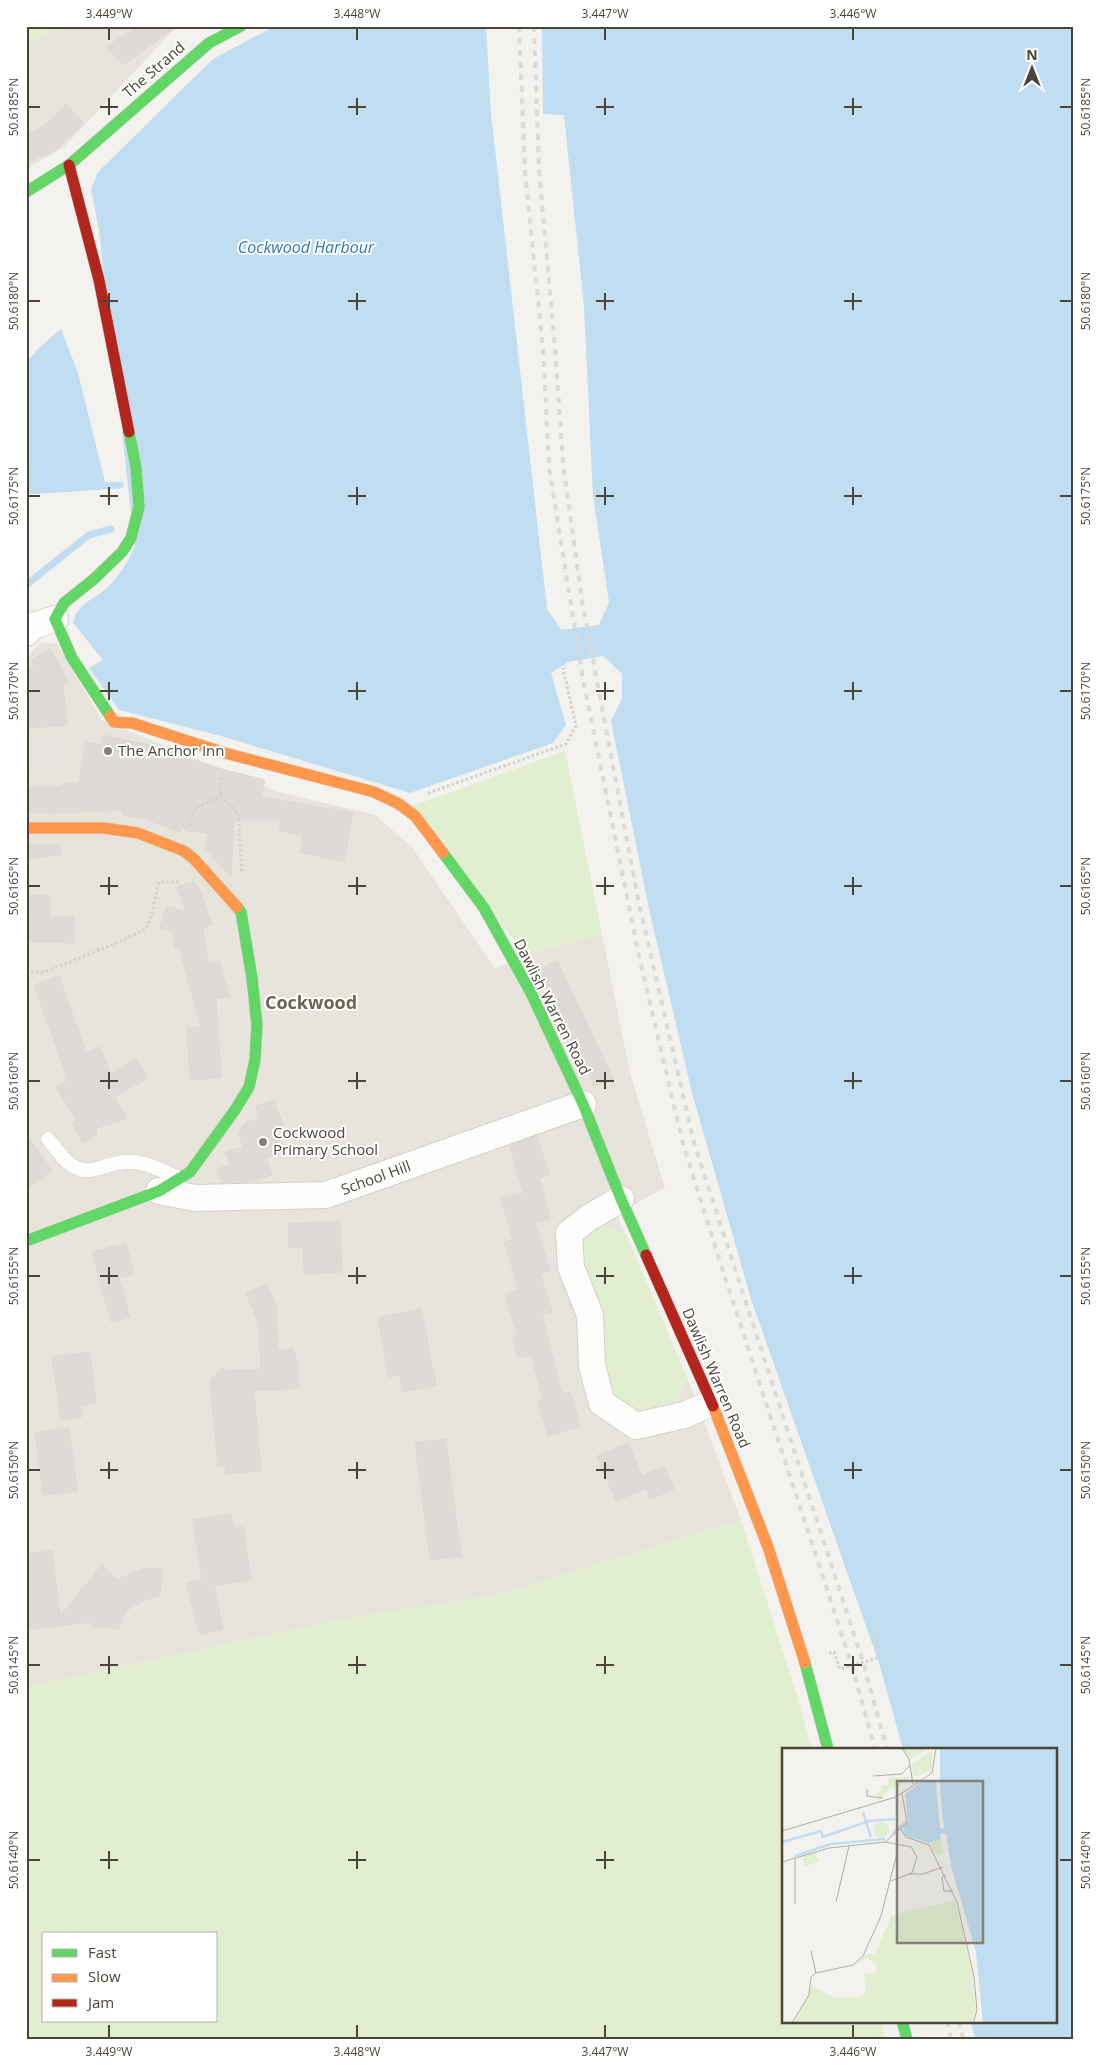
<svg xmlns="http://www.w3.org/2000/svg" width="1100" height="2065" viewBox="0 0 1100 2065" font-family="'Open Sans',sans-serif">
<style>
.residential{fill:#e7e4dc}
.education{fill:#eae5da}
.green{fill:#e1eecf;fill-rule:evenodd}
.parking{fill:#e6e3df}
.water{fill:#c0ddf1}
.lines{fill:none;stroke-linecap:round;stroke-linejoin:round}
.stream{stroke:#c0ddf1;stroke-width:7}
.building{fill:#dedbd6;stroke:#dcd9d4}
.lane-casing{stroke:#d2d0cb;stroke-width:15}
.street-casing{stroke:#d2d0cb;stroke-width:28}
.fast-casing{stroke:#d3cfc5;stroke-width:12}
.slow-casing{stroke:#d3cfc5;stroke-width:12}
.jam-casing{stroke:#d3cfc5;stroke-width:12}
.path{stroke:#d3d2cc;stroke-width:3;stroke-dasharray:2.5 2.5;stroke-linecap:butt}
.lane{stroke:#fdfdfc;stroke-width:14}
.street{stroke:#fdfdfc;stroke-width:26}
.fast{stroke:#63d668;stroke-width:11}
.slow{stroke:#ff974d;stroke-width:11}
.jam{stroke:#b3261e;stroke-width:11}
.rail{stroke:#dbdbda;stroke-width:4;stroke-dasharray:6 6;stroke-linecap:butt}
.ticks{fill:none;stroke:#4b4439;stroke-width:2}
.poi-dot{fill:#868178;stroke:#fff;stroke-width:2}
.labels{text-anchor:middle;stroke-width:4;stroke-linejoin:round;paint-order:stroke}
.street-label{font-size:15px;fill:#4b4439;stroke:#fff}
.poi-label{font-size:15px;fill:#4b4439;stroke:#fff;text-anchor:start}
.water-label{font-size:16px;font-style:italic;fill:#2e7ab2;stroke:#fff}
.quarter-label{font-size:18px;font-weight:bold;fill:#6e6250;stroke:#fff}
.inset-river{fill:none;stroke:#c0ddf1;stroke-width:2.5}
.inset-road{fill:none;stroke:#b0aca6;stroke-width:1}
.view{fill:#868178;fill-opacity:0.15;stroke:#868178;stroke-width:2.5}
.inset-edge{fill:none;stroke:#4b4439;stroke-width:2.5}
.neatline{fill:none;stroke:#4b4439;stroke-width:2}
.ticks-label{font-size:12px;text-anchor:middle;fill:#4b4439}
</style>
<rect width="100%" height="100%" fill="#f4f2ee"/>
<!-- residential -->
<g class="residential">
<path d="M58,26L176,27L64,147L26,169V46Z"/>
<path d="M41,642L57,644L102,720L279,792L375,815L412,847L495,969L525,955L602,934L630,1073L665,1188L616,1214L688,1380L741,1520L501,1594L339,1620L26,1687V658Z"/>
</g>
<!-- education -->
<path class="education" d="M265,1082L291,1128L324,1189L224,1191L217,1169L218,1156Z"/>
<!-- green -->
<g class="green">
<path d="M26,26H58L26,46Z"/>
<path d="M565,751L602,934L525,955L412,806Z"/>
<path d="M597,1226L612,1228L626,1234L688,1380C681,1403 657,1416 634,1411C626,1409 617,1401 610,1396L581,1258V1234Z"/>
<path d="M741,1520L797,1696L812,1749H784V2021H881L885,2039H26V1687L339,1620L501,1594ZM44,1934H216V2021H44Z"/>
</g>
<!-- parking -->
<path class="parking" d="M26,737H66L63,768L38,767V773H26Z"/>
<!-- water -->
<g class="water">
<path d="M275,26H486L491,114L547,609L561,630L599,625L609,602L593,496L584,306L564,115L543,114L542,26H1074V2039H975L971,2021H1056V1749H903L879,1663L751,1299L692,1093L649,909L611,721L622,699V674L603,656L568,662L551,673L566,725L553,743L410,793L221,736L119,710L89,668L103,660L73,623C77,603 94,600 108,587C119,576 128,561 135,547L99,230L91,189L98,172L213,59Z"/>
<path d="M61,329L78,373L106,486L26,491V362L41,346Z"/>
</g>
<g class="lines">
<!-- stream -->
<g class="stream">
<path d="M26,491L120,485"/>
<path d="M26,585L89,535L111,529"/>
</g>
</g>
<!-- building -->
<g class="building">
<path d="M139,26H177L123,65L106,47Z"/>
<path d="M66,104L83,123L56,150L26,163V134L43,127Z"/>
<path d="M50,648L68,681L63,684L67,725L26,728V671L35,665L31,661Z"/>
<path d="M103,735L149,745L214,767L265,780L261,797L353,813L344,861L300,853L303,835L279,831L281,820H234L231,877L206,849L208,833L186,831L177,821L181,831L174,830L143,818L123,815V810L55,813L26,812V787H63V784L78,783L86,742L101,745Z"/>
<path d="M26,844L60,845L61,854L26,859Z"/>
<path d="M193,882L200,890L212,925L203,928L208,964L219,961L229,996L216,999L221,1078L190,1080L187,1028L201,1027L179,947L175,948L174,932L160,928L167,906L186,912L177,887Z"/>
<path d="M26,895L50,896L49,916L74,917L73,943L26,941Z"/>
<path d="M557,961L583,1015L614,1080L593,1086L585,1060L581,1061L538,971Z"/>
<path d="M59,976L86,1052L100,1047L111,1074L136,1058L148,1078L114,1097L127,1118L96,1128L97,1134L83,1143L72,1123L76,1120L56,1087L68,1080L34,985Z"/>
<path d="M274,1100L284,1127L276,1130L283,1152L266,1158L272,1175L252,1182H221L217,1169L230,1165L225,1152L243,1147L238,1132L245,1123L259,1118L256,1106Z"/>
<path d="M26,1133L52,1171L26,1188Z"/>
<path d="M537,1136L549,1175L539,1178L550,1219L535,1223L550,1271L540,1274L552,1312L542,1315L562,1394L570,1392L580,1426L548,1436L538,1402L543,1400L531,1355L518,1358L513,1338L518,1337L505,1294L519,1290L504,1242L513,1240L501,1199L523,1193L510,1146Z"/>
<path d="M340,1221L342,1272L304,1274L303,1247L289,1248L288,1224Z"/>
<path d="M126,1243L134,1274L119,1278L130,1317L111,1322L92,1252Z"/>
<path d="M267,1284L276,1306L278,1350L293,1349L297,1360L299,1388L254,1391L261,1471L226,1474L225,1465L218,1466L210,1380L223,1368L227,1371L261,1369L259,1325L246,1293Z"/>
<path d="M421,1309L436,1385L403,1392L400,1375L389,1377L378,1318Z"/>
<path d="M90,1352L96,1403L80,1406L82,1417L61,1420L52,1357Z"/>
<path d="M69,1428L77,1491L43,1495L35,1433Z"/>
<path d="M446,1439L461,1556L430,1560L415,1443Z"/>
<path d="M628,1443L642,1476L664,1466L674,1489L650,1499L646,1488L616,1501L597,1456Z"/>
<path d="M231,1514L233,1529L243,1527L251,1580L214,1585L223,1629L200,1634L186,1583L202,1579L193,1520Z"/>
<path d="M52,1551L60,1616L102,1565L117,1580L142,1569L163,1568L160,1595L136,1604L125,1612L119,1629L92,1626L91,1622L26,1630V1554Z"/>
</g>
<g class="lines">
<!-- lane casing -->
<g class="lane-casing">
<path id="lane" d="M48,1139C59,1152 71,1173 90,1170C101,1169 112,1163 124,1162C143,1160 162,1171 179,1178"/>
</g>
<!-- street casing -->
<g class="street-casing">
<g id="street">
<path d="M26,633L33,626L55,619"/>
<path d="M159,1191L195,1198L326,1195L583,1104"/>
<path d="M621,1199L590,1217L569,1233L571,1267L590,1315L592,1366L602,1403L636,1426L684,1415L712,1403"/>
</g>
</g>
<!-- fast casing -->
<g class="fast-casing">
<g id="fast">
<path d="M26,192L69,165L209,43L241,26"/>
<path d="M110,716L72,658L55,619L64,603L94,579L122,552L131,538L139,507L136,467L129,432"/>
<path d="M443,853L484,908L531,993L583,1104L621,1199L646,1255"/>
<path d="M26,1241L159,1191L190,1172L235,1110L249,1087L255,1060L257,1025L252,978L241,912L237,907"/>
<path d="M805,1663L828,1749"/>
<path d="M902,2021L907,2039"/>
</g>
</g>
<!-- slow casing -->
<g class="slow-casing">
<g id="slow">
<path d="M110,716L114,722L132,723L225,753L374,792L399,804L415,816L443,853"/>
<path d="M26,828H104L138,833L184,851L195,860L237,907"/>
<path d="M713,1406L768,1547L805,1663"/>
</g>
</g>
<!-- jam casing -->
<g class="jam-casing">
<g id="jam">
<path d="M69,165L99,280L129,432"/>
<path d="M646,1255L713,1406"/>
</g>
</g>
<!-- path -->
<g class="path">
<path d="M221,777V796"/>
<path d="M428,793L566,744L576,726L563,668"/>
<path d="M221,796L238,813L242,873"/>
<path d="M191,826V820L196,808L221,796"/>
<path d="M26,972H45L114,944L146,929L151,917L159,882H180"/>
<path d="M829,1653L834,1652L840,1669L881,1657L873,1629"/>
</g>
<!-- lane -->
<use href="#lane" class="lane"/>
<!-- street -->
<use href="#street" class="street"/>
<!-- fast -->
<use href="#fast" class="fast"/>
<!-- slow -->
<use href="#slow" class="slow"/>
<!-- jam -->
<use href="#jam" class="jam"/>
<!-- rail -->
<g class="rail">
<path d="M519,26L525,171L543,349L549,467L583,679L639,956L682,1140L719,1259L852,1666L875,1749"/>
<path d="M534,26L539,170L555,347L563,463L582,601L638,899L694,1143L863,1662L887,1749"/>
<path d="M947,2021L951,2039"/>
<path d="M959,2021L963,2039"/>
</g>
</g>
<!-- ticks -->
<path class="ticks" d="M109,28V40M357,28V40M605,28V40M853,28V40M109,98V115M357,98V115M605,98V115M853,98V115M28,107H40M100,107H118M348,107H366M596,107H614M844,107H862M1060,107H1072M109,293V310M357,293V310M605,293V310M853,293V310M28,301H40M100,301H118M348,301H366M596,301H614M844,301H862M1060,301H1072M109,487V505M357,487V505M605,487V505M853,487V505M28,496H40M100,496H118M348,496H366M596,496H614M844,496H862M1060,496H1072M109,682V700M357,682V700M605,682V700M853,682V700M28,691H40M100,691H118M348,691H366M596,691H614M844,691H862M1060,691H1072M109,877V895M357,877V895M605,877V895M853,877V895M28,886H40M100,886H118M348,886H366M596,886H614M844,886H862M1060,886H1072M109,1072V1089M357,1072V1089M605,1072V1089M853,1072V1089M28,1081H40M100,1081H118M348,1081H366M596,1081H614M844,1081H862M1060,1081H1072M109,1267V1284M357,1267V1284M605,1267V1284M853,1267V1284M28,1276H40M100,1276H118M348,1276H366M596,1276H614M844,1276H862M1060,1276H1072M109,1462V1479M357,1462V1479M605,1462V1479M853,1462V1479M28,1470H40M100,1470H118M348,1470H366M596,1470H614M844,1470H862M1060,1470H1072M109,1656V1674M357,1656V1674M605,1656V1674M853,1656V1674M28,1665H40M100,1665H118M348,1665H366M596,1665H614M844,1665H862M1060,1665H1072M109,1851V1869M357,1851V1869M605,1851V1869M28,1860H40M100,1860H118M348,1860H366M596,1860H614M1060,1860H1072M109,2025V2038M357,2025V2038M605,2025V2038M853,2025V2038"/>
<!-- markers -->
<g class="poi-dot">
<circle cx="108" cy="751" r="5"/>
<circle cx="263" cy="1142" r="5"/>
</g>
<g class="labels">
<!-- street labels -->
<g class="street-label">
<text transform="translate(154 70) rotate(-41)" y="5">The Strand</text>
<text transform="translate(552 1007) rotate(63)" y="5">Dawlish Warren Road</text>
<text transform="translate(376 1178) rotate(-20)" y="5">School Hill</text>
<text transform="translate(716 1378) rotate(67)" y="5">Dawlish Warren Road</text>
</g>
<!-- poi labels -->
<g class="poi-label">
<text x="118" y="756">The Anchor Inn</text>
<text x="273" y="1138">Cockwood<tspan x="273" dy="17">Primary School</tspan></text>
</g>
<!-- water labels -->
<g class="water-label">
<text x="306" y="253">Cockwood Harbour</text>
</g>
<!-- quarter labels -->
<g class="quarter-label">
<text x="311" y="1009">Cockwood</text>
</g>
</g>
<!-- overview -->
<g transform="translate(782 1748)">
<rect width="275" height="275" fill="#f4f2ee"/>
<path d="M121,0H149L127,11ZM151,2L149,22L131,30L130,16ZM116,29H128L114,40L109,39L96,54L95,45L100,41L98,38L106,37V30ZM91 82a8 8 0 1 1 16 0a8 8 0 1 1-16 0ZM159,91L162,106L156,108L147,96ZM33,105L37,113L22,119L21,108ZM173,152L190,225L194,262L189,275H13L30,238L51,249H78L84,244L82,226L94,225L95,219L87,210L76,215L84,206H93L110,167Z" fill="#e1eecf"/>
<path d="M158,0H275V275H201L194,204L169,118L164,86L159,85L158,91L147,95L124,88L121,81L126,73L123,46L140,33H154L158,80L162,81L158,41Z" fill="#c0ddf1"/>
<path class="inset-river" d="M81,64L89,89M110,86L124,74M0,94L39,83L41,89L87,73L113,71M13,108L49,96L103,91"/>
<path class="inset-road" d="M120,0L127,11L131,36M91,28L120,26L128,17M85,41V48L101,50M119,81L124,89L147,97L175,154L192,229L195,262L191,275M0,83L114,49L150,25L154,0M103,94L129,99L135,109L130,125L109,133M13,111V156M0,114L47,100L103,94L125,75L120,45M127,126H141L161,119M164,127L160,129L162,143H171M54,154L67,98M29,203L34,225M34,225L71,217L81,208L99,168L114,109M10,275L27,247L29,229L34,225"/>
<path class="view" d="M115,33H201V195H115Z"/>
<rect width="275" height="275" class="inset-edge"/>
</g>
<!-- border -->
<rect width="1100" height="2065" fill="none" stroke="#ffffff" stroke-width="55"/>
<!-- legend -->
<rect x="42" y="1932" width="175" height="90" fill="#ffffff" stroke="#b7b4b0"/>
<rect x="52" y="1949" width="25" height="8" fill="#63d668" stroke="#b7b4b0"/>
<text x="88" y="1958" font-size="15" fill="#4b4439">Fast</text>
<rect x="52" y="1974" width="25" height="8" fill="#ff974d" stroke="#b7b4b0"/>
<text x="88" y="1982" font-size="15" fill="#4b4439">Slow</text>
<rect x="52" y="1999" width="25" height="8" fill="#b3261e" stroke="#b7b4b0"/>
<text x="88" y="2008" font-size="15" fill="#4b4439">Jam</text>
<!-- north arrow -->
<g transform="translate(1032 68)" stroke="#ffffff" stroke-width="4" paint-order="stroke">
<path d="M0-4L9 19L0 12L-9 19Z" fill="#4b4439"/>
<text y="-8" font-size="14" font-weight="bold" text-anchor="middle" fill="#4b4439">N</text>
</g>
<rect x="28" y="28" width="1044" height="2010" class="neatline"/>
<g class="ticks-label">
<text x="109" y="18">3.449°W</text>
<text x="357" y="18">3.448°W</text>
<text x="605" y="18">3.447°W</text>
<text x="853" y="18">3.446°W</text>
<text transform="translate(14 107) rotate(-90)" y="4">50.6185°N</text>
<text transform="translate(1086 107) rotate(-90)" y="4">50.6185°N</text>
<text transform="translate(14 301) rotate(-90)" y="4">50.6180°N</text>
<text transform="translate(1086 301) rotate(-90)" y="4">50.6180°N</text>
<text transform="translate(14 496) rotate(-90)" y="4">50.6175°N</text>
<text transform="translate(1086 496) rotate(-90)" y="4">50.6175°N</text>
<text transform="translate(14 691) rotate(-90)" y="4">50.6170°N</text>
<text transform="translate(1086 691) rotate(-90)" y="4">50.6170°N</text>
<text transform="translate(14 886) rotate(-90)" y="4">50.6165°N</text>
<text transform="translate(1086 886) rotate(-90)" y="4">50.6165°N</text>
<text transform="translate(14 1081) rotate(-90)" y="4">50.6160°N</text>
<text transform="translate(1086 1081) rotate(-90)" y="4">50.6160°N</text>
<text transform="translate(14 1276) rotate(-90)" y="4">50.6155°N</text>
<text transform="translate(1086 1276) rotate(-90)" y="4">50.6155°N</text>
<text transform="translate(14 1470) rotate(-90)" y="4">50.6150°N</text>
<text transform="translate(1086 1470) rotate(-90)" y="4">50.6150°N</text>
<text transform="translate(14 1665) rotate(-90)" y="4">50.6145°N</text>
<text transform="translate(1086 1665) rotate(-90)" y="4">50.6145°N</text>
<text transform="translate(14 1860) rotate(-90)" y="4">50.6140°N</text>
<text transform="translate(1086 1860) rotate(-90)" y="4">50.6140°N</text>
<text x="109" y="2056">3.449°W</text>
<text x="357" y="2056">3.448°W</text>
<text x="605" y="2056">3.447°W</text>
<text x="853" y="2056">3.446°W</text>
</g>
</svg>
